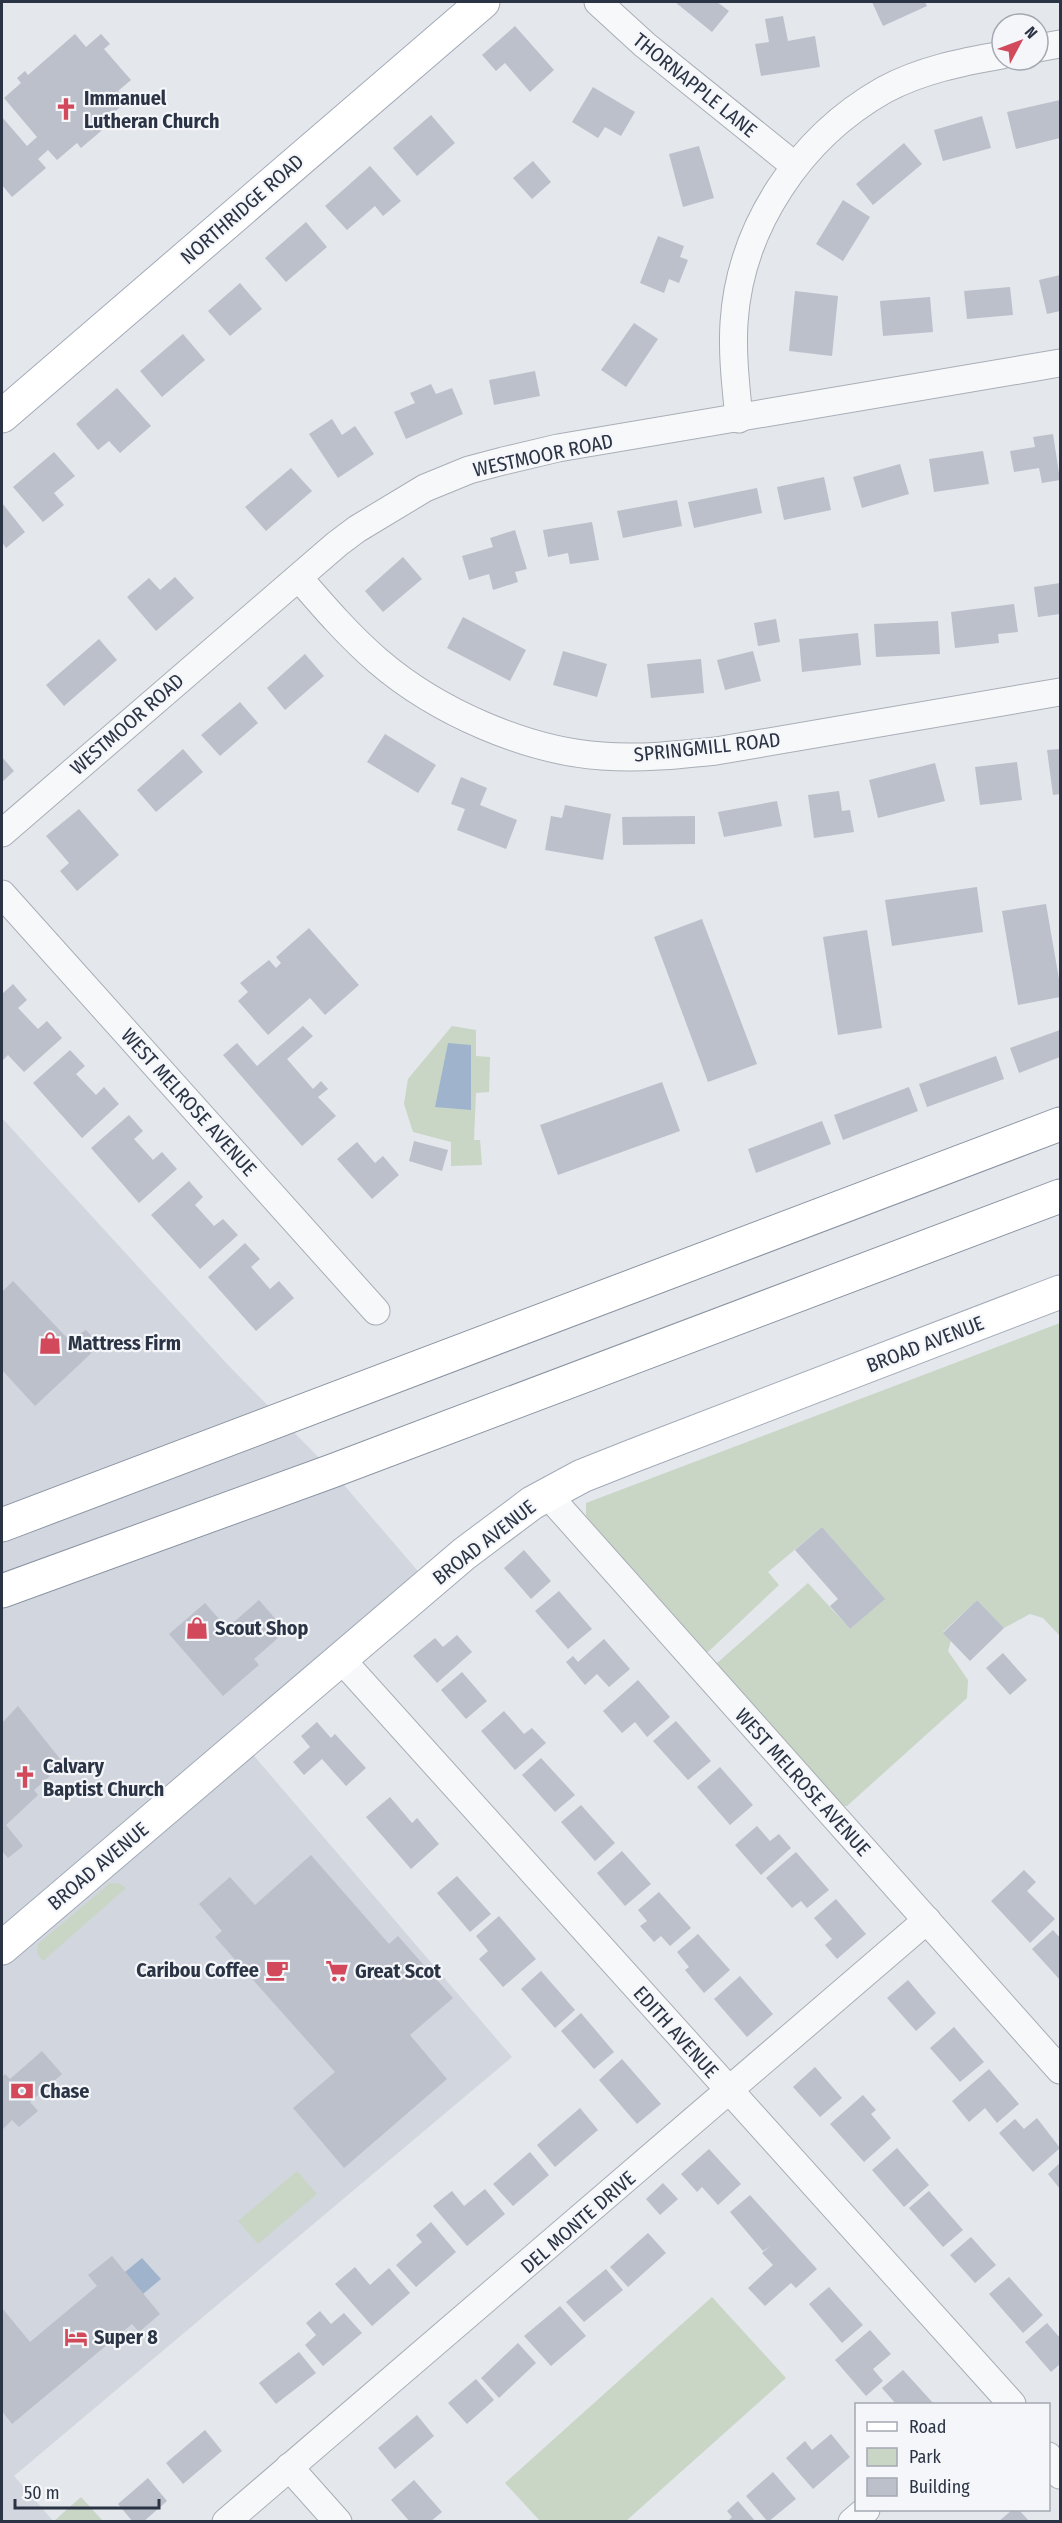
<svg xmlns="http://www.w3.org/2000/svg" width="1062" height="2523" viewBox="0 0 1062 2523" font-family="'Fira Sans Condensed',sans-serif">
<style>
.built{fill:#d2d6de}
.green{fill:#c9d6c5}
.water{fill:#9fb4cc}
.building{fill:#bbc0ca}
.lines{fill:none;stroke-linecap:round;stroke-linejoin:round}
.minor-casing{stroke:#a9aeb7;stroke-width:29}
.major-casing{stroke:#a3abb8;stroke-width:35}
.highway-casing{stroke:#8b94a3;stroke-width:35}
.minor{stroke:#f7f8fa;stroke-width:27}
.major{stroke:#fff;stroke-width:33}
.highway{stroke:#fff;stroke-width:33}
.labels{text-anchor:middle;stroke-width:4.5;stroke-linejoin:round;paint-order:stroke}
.street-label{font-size:20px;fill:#2b3445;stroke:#f4f6f9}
.poi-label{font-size:20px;font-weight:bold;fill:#2b3445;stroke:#f4f6f9;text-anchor:start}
</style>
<rect width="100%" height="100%" fill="#e4e7ec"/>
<!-- built -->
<path class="built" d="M2,1118L228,1365L332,1471L429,1584L243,1743L512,2057L14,2476L54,2522L2,2521Z"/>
<!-- green -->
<g class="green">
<path d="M452,1026L476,1030V1056L490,1057L489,1092L476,1093L474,1140H480L482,1165L451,1166V1142L413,1132L404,1104L408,1079Z"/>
<path d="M1060,1323V1636L1043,1618L1030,1614L1004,1628L977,1600L943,1632L951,1641L948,1651L968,1680L967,1698L847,1806H840L718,1670L717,1663L808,1583L850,1629L884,1599L822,1527L768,1572L779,1585L708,1652H702L586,1516V1503Z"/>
<path d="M110,1883L120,1884L126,1888L43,1961L37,1953L38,1944Z"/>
<path d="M297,2171L317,2194L258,2244L238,2221Z"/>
<path d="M712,2297L786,2378L626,2521H540L505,2483Z"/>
<path d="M81,2497L103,2521H54Z"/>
</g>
<!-- water -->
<g class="water">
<path d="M448,1043L471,1045V1110L435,1107Z"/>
<path d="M142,2258L161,2279L143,2294L125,2272Z"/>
</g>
<!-- building -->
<g class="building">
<path d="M675,2H717L729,11L712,32Z"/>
<path d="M872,2H925L927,6L883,26Z"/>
<path d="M783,16L788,41L815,36L820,67L761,76L755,44L769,42L765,19Z"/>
<path d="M515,26L554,70L530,92L505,63L496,71L482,55Z"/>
<path d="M75,34L86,47L101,34L110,44L104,49L131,80L118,91L127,101L109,117L113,121L81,148L77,143L57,160L48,150L38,159L46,168L12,197L2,185V117L27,146L37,137L4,98L21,83L17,78L25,71L28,75Z"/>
<path d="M593,87L635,112L621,136L605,127L598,138L572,122Z"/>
<path d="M1060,100V138L1016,149L1007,112Z"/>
<path d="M431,115L455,143L417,176L393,148Z"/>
<path d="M982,116L991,148L943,161L934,130Z"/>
<path d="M904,143L922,164L873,205L856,184Z"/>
<path d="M699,146L714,198L683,207L669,154Z"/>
<path d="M533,161L551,182L532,199L513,178Z"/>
<path d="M370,166L401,201L383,216L375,206L347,230L325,206Z"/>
<path d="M843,200L870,217L843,261L816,244Z"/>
<path d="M306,222L327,247L286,282L265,258Z"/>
<path d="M658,236L684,246L680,257L688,260L679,283L669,279L664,293L640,283Z"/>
<path d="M1060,275V311L1047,314L1039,280Z"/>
<path d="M240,283L262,309L230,336L208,311Z"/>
<path d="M1010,287L1013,315L967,319L964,291Z"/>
<path d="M795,291L838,296L832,356L789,351Z"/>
<path d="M930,297L933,332L883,336L880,301Z"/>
<path d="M634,323L658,339L626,387L601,370Z"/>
<path d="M183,334L205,360L162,397L140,371Z"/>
<path d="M535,371L540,396L494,405L489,380Z"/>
<path d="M431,384L436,394L452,388L463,414L406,439L394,412L415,403L410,393Z"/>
<path d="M117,388L151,426L120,453L109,441L98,450L76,424Z"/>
<path d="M332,419L342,435L355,426L374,454L338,478L309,434Z"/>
<path d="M1053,434L1060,480L1042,483L1039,468L1014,472L1010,451L1035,447L1033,437Z"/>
<path d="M983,451L989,484L934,492L929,459Z"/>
<path d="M54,452L75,476L54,493L64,505L43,522L13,487Z"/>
<path d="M900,464L909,494L862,508L853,477Z"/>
<path d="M291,468L312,491L266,531L245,507Z"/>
<path d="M824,477L831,510L784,520L777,487Z"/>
<path d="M757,488L762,513L694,528L688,502Z"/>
<path d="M677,500L682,526L623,538L617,511Z"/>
<path d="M2,503L25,532L6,548L2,542Z"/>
<path d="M592,522L599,560L570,564L568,553L548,557L543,530Z"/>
<path d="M515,530L527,569L515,572L518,582L493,590L489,574L469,580L462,556L493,547L490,538Z"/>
<path d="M403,557L422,579L383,612L365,591Z"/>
<path d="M175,577L194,598L156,631L127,597L149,578L160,590Z"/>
<path d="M1060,583V614L1038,617L1034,587Z"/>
<path d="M1014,604L1018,632L998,634L999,643L955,648L951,612Z"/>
<path d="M463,617L526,650L510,681L447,648Z"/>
<path d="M776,619L780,642L758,646L754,623Z"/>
<path d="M938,621L940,654L876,657L874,624Z"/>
<path d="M858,633L861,665L802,672L799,639Z"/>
<path d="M99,639L117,660L64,706L46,685Z"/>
<path d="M563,651L607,664L597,697L553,685Z"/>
<path d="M753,651L761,681L725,690L717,660Z"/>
<path d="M305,654L324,676L285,710L267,688Z"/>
<path d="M701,659L704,693L651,698L647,664Z"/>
<path d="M240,702L258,723L220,756L201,735Z"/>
<path d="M385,734L436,765L418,793L367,762Z"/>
<path d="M183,749L203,772L156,812L137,790Z"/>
<path d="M1060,749V794L1053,795L1047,750Z"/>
<path d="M2,757L14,771L2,782Z"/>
<path d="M1017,762L1022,800L980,805L975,767Z"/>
<path d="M935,763L945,801L878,818L869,780Z"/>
<path d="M461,777L487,788L480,805L517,820L506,849L457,830L465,809L451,804Z"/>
<path d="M839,791L842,811L850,810L854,832L814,838L808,795Z"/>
<path d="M777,801L782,826L724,837L718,812Z"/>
<path d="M565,805L611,814L603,860L545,850L551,816L562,818Z"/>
<path d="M79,809L119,855L77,891L60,871L69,863L46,836Z"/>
<path d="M695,816V844L623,845L622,817Z"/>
<path d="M977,887L983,932L892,946L885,900Z"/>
<path d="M1046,904L1060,985V997L1018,1005L1002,911Z"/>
<path d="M702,919L757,1064L708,1082L654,937Z"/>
<path d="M309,928L359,985L325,1015L310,998L268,1035L238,1001L248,992L240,983L269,960L276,968L281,963L276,957Z"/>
<path d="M867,930L882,1028L838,1035L823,937Z"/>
<path d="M13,984L27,1000L18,1008L38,1029L47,1021L62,1038L24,1072L8,1055L2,1061V994Z"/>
<path d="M303,1026L313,1036L287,1059L313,1089L321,1081L328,1089L318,1097L336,1116L302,1146L223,1055L237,1043L257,1066Z"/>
<path d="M1060,1030V1057L1019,1073L1010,1048Z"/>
<path d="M70,1050L85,1066L76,1074L96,1095L104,1087L119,1104L82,1138L33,1083Z"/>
<path d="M996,1056L1004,1079L927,1107L919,1084Z"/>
<path d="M662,1082L680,1131L558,1175L540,1125Z"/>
<path d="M909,1087L918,1111L843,1140L834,1115Z"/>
<path d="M129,1115L143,1131L134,1139L153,1160L162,1152L177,1169L139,1203L91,1148Z"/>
<path d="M822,1121L831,1144L756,1173L748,1149Z"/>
<path d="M414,1141L448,1150L442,1171L409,1161Z"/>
<path d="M357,1142L375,1163L383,1156L399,1175L372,1199L337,1159Z"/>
<path d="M189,1181L203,1197L195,1205L214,1226L223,1219L238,1235L200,1269L151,1215Z"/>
<path d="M245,1243L260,1259L251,1267L270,1289L279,1281L294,1298L256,1331L208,1277Z"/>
<path d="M13,1281L69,1340L86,1330L100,1345L35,1406L2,1370V1292Z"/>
<path d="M822,1527L885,1599L850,1629L830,1606L838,1599L795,1550Z"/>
<path d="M524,1550L551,1581L531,1599L504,1568Z"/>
<path d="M559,1591L592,1629L568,1649L535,1611Z"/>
<path d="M259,1600L286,1631L254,1659L259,1665L223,1696L169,1634L205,1603L227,1628Z"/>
<path d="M977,1600L1004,1628L970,1661L943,1633Z"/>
<path d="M457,1635L472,1652L437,1683L413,1656L435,1638L443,1647Z"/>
<path d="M604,1639L630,1669L609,1687L597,1674L585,1685L566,1662L573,1656L578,1662Z"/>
<path d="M1003,1653L1027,1680L1010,1695L986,1668Z"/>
<path d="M462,1672L487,1701L466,1719L441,1690Z"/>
<path d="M638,1680L670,1717L647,1737L635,1722L622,1733L603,1711Z"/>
<path d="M18,1706L64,1764L34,1790L38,1795L6,1825L23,1846L8,1858L2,1851V1723Z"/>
<path d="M504,1711L524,1734L532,1728L546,1743L515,1770L481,1731Z"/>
<path d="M676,1721L711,1761L688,1780L653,1741Z"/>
<path d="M317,1722L331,1738L335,1734L366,1768L346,1786L322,1759L304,1775L293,1762L310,1747L301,1736Z"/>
<path d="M541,1758L575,1795L555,1812L522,1775Z"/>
<path d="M720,1767L753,1805L730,1825L697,1787Z"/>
<path d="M390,1797L412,1823L417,1818L439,1844L411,1869L366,1817Z"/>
<path d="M581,1805L615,1843L595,1861L561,1822Z"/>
<path d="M757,1826L770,1841L779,1834L791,1848L761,1875L735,1845Z"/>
<path d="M622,1851L651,1884L625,1906L597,1873Z"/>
<path d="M796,1852L829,1890L807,1908L801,1901L792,1908L766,1878Z"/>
<path d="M311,1855L389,1944L398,1936L453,1998L410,2035L447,2079L344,2168L293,2108L335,2072L215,1937L222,1931L199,1904L230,1877L255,1905Z"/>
<path d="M1024,1870L1036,1882L1027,1891L1055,1919L1030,1943L991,1901Z"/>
<path d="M457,1876L491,1914L470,1932L437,1893Z"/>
<path d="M659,1892L691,1928L670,1946L661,1936L654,1942L640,1926L647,1921L638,1910Z"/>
<path d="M836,1899L866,1934L837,1959L825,1945L832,1939L814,1918Z"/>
<path d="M499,1916L536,1959L503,1987L479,1959L488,1951L476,1936Z"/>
<path d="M1053,1930L1060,1938V1980L1032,1949Z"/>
<path d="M698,1934L730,1970L704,1993L685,1970L689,1967L677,1952Z"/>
<path d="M541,1971L575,2010L555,2028L521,1989Z"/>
<path d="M740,1976L773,2014L747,2037L714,1999Z"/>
<path d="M908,1980L936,2013L916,2031L887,1998Z"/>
<path d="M581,2013L614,2052L594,2069L561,2031Z"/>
<path d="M954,2027L984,2062L960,2082L930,2048Z"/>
<path d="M42,2051L62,2074L30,2102L38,2111L19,2127L12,2120L2,2130V2077L5,2074L10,2079Z"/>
<path d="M622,2059L661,2104L637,2124L599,2080Z"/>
<path d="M815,2067L842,2098L820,2117L793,2087Z"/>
<path d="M989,2069L1019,2104L997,2123L985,2108L969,2122L952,2101Z"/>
<path d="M863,2095L876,2110L871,2114L891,2138L864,2162L830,2124Z"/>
<path d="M580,2108L598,2130L555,2167L537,2145Z"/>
<path d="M1037,2118L1060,2148L1033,2172L999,2133L1015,2119L1024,2129Z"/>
<path d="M897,2148L929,2185L904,2207L872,2170Z"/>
<path d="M709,2149L741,2184L718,2205L702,2187L697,2192L681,2174Z"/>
<path d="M530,2152L549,2175L513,2206L493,2184Z"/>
<path d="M1060,2163V2189L1048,2174Z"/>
<path d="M663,2183L678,2199L660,2215L646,2199Z"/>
<path d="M485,2189L505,2214L467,2246L433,2206L452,2191L464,2206Z"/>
<path d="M929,2191L963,2230L943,2247L909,2208Z"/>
<path d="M750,2195L817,2269L796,2288L791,2283L765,2306L748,2288L773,2265L762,2253L770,2246L763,2251L730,2212Z"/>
<path d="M431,2222L456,2252L416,2287L396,2265L422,2242L416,2235Z"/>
<path d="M648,2233L666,2253L628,2287L610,2267Z"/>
<path d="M971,2237L996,2265L975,2283L950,2255Z"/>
<path d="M112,2256L160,2314L139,2332L132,2324L12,2424L2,2411V2308L30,2342L97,2286L88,2275Z"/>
<path d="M355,2267L370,2285L389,2268L410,2293L372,2326L335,2284Z"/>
<path d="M606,2269L623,2290L584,2322L566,2302Z"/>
<path d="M1009,2277L1043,2315L1023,2333L989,2294Z"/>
<path d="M829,2287L863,2325L842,2343L809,2304Z"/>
<path d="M560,2306L586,2336L551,2366L524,2336Z"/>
<path d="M320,2311L331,2324L344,2313L362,2333L323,2366L305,2345L316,2335L306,2323Z"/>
<path d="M1047,2323L1060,2338V2364L1051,2372L1025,2342Z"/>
<path d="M870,2330L891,2354L873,2369L883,2381L866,2396L835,2360Z"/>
<path d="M518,2343L536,2363L499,2398L481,2378Z"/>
<path d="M299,2352L316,2373L276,2404L259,2383Z"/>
<path d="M903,2370L934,2404H896L882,2388Z"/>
<path d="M476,2379L494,2400L467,2424L448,2403Z"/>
<path d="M417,2415L434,2436L395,2469L378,2448Z"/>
<path d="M205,2430L222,2451L183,2484L166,2463Z"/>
<path d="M831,2434L850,2457L813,2489L786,2458L805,2441L812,2450Z"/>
<path d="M773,2472L796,2499L768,2522L746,2496Z"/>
<path d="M148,2478L167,2501L143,2522H133L118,2504Z"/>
<path d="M414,2480L442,2512L430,2522H410L391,2500Z"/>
<path d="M738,2501L756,2522H727L732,2517L727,2511Z"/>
<path d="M1012,2510H1019L1030,2522H998Z"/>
</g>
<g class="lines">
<!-- minor casing -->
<g class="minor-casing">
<g id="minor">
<path d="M598,2L645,45L795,166"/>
<path d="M1038,48L1060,44"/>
<path d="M739,419C736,387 732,355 734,323C740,226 801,137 884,90C921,70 962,62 1002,55"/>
<path d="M299,578C324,607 349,636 378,661C436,711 526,751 602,756C640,759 678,755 716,751L1060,692"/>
<path d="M2,833L337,544L357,529L425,488L469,470L503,461L558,448L1060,363"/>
<path d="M2,894L376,1311"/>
<path d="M547,1494L1060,2070"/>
<path d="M341,1659L1012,2404"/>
<path d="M1048,2456L1060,2475"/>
<path d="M289,2467L338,2522"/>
<path d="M226,2522L927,1920"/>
<path d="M852,2522L866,2510"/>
</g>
</g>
<!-- major casing -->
<g class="major-casing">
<g id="major">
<path d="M2,416L483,2"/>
<path d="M2,1948L464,1554L532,1503L582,1476L635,1455L1060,1292"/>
</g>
</g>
<!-- highway casing -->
<g class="highway-casing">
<g id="highway">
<path d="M2,1525L1060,1124"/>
<path d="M2,1591L332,1471L1060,1196"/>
</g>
</g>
<!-- minor -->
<use href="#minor" class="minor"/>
<!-- major -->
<use href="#major" class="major"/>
<!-- highway -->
<use href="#highway" class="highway"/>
</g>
<!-- icons -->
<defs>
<g id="church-bare" transform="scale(1.8)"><path d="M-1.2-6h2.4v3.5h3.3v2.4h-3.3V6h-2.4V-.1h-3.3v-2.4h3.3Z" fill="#d1495b" stroke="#f4f6f9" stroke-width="2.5" paint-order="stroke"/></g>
<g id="shop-bare" transform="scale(1.8)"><path d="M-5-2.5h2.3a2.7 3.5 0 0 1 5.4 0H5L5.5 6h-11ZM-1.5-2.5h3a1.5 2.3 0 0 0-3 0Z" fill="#d1495b" stroke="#f4f6f9" stroke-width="2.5" paint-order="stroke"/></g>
<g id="cafe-bare" transform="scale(1.8)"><path d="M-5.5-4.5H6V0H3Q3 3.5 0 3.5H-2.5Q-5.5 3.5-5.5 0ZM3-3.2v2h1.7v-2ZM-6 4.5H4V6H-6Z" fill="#d1495b" stroke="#f4f6f9" stroke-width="2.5" paint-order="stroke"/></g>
<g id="supermarket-bare" transform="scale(1.8)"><path d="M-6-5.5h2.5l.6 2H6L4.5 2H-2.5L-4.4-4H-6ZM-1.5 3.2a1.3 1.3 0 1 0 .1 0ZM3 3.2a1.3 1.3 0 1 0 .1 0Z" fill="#d1495b" stroke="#f4f6f9" stroke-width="2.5" paint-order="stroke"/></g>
<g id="bank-bare" transform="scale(1.8)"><path d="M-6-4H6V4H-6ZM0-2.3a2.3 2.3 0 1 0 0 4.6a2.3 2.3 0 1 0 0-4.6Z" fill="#d1495b" stroke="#f4f6f9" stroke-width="2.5" paint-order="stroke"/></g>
<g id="hotel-bare" transform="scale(1.8)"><path d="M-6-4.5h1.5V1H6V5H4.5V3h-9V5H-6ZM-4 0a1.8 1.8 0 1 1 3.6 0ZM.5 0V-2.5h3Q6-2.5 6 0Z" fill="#d1495b" stroke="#f4f6f9" stroke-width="2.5" paint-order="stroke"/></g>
</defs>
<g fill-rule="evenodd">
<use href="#church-bare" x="66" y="109"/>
<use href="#shop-bare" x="50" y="1343"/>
<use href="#shop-bare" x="197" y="1628"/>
<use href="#church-bare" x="25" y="1777"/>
<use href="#cafe-bare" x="277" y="1970"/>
<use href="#supermarket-bare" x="337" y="1971"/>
<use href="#bank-bare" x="22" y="2091"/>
<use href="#hotel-bare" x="76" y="2337"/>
</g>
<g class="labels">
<!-- street labels -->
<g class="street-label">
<text transform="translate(695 85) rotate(39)" y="7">THORNAPPLE LANE</text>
<text transform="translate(242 209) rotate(-41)" y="7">NORTHRIDGE ROAD</text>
<text transform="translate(543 455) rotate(-12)" y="7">WESTMOOR ROAD</text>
<text transform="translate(127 724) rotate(-41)" y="7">WESTMOOR ROAD</text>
<text transform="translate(707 747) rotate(-6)" y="7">SPRINGMILL ROAD</text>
<text transform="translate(189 1102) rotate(48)" y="7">WEST MELROSE AVENUE</text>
<text transform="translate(925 1344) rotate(-21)" y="7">BROAD AVENUE</text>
<text transform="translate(484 1542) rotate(-38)" y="7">BROAD AVENUE</text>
<text transform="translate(803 1782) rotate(48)" y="7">WEST MELROSE AVENUE</text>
<text transform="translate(98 1866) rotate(-40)" y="7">BROAD AVENUE</text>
<text transform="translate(676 2032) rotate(48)" y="7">EDITH AVENUE</text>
<text transform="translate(578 2222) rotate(-41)" y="7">DEL MONTE DRIVE</text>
</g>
<!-- poi labels -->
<g class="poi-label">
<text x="84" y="105">Immanuel<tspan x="84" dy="23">Lutheran Church</tspan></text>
<text x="68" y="1350">Mattress Firm</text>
<text x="215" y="1635">Scout Shop</text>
<text x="43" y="1773">Calvary<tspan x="43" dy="23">Baptist Church</tspan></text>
<text x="259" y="1977" text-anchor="end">Caribou Coffee</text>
<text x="355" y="1978">Great Scot</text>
<text x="40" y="2098">Chase</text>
<text x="94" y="2344">Super 8</text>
</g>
</g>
<!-- border -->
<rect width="1062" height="2523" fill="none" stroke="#2b3445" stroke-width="6"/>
<!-- legend -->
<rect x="855" y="2403" width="195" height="108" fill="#f4f6f9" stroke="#a4a8b1" stroke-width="1.5"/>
<rect x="867" y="2422" width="30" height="9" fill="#ffffff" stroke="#a4a8b1" stroke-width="1.5"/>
<text x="909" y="2433" font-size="18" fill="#2b3445">Road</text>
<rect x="867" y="2448" width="30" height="18" fill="#c9d6c5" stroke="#a4a8b1" stroke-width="1.5"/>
<text x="909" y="2463" font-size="18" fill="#2b3445">Park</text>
<rect x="867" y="2478" width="30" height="18" fill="#bbc0ca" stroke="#a4a8b1" stroke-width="1.5"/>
<text x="909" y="2493" font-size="18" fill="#2b3445">Building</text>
<!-- north arrow -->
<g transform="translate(1020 42) rotate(49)"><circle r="28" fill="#f4f6f9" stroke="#a4a8b1" stroke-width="1.5"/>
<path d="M0-4.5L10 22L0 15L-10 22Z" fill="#d1495b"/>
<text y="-9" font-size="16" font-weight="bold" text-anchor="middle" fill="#2b3445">N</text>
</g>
<!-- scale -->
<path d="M15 2499v9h144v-9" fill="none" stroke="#2b3445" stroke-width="3"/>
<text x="24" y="2499" font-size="18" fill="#2b3445" stroke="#f4f6f9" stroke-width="4.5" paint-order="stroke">50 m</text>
</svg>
